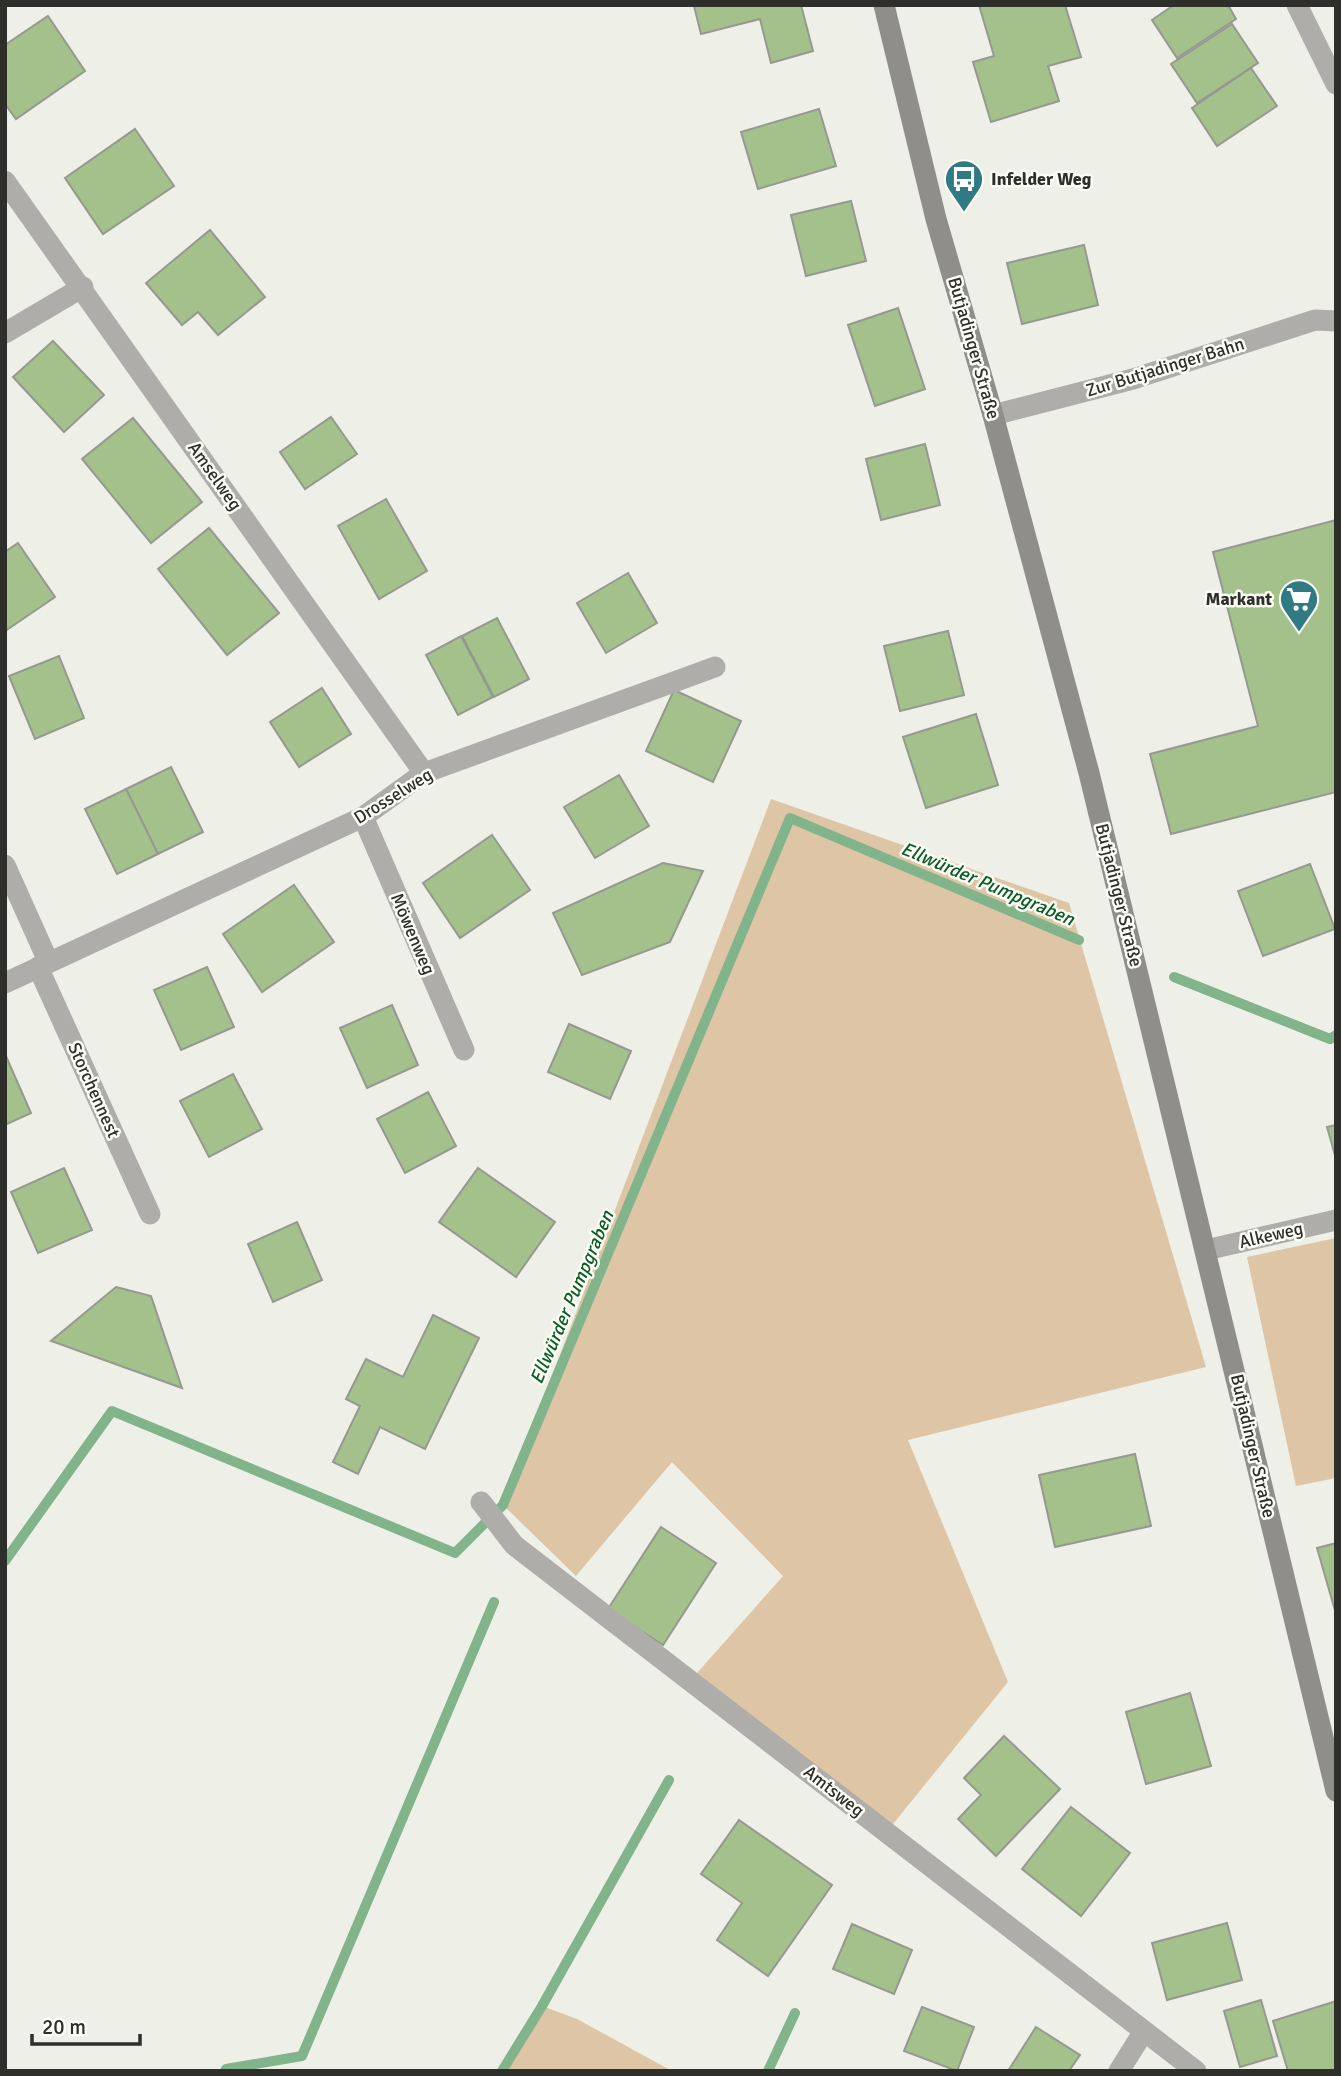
<svg xmlns="http://www.w3.org/2000/svg" width="1341" height="2076" viewBox="0 0 1341 2076" font-family="Signika,sans-serif">
<style>
.green{fill:#dec5a6}
.lines{fill:none;stroke-linecap:round;stroke-linejoin:round}
.stream{stroke:#82b48b;stroke-width:10}
.building{fill:#a5c18b;stroke:#949991;stroke-width:2}
.minor{stroke:#afadaa;stroke-width:21}
.secondary{stroke:#908e88;stroke-width:21}
.labels{text-anchor:middle;stroke-width:5;stroke-linejoin:round;paint-order:stroke}
.poi-label{font-size:18px;font-weight:bold;fill:#2e2e2b;stroke:#fbfcf3;text-anchor:start}
.street-label{font-size:18px;fill:#2e2e2b;stroke:#fbfcf3}
.water-label{font-size:19px;font-style:italic;fill:#095b27;stroke:#fbfcf3}
</style>
<rect width="100%" height="100%" fill="#eeefe6"/>
<!-- green -->
<g class="green">
<path d="M771,799L1069,903L1206,1367L908,1440L1008,1682L889,1829L689,1682L783,1576L672,1462L576,1576L503,1505Z"/>
<path d="M1336,1238V1478L1296,1486L1247,1257Z"/>
<path d="M542,2006L577,2019L672,2071H505Z"/>
</g>
<g class="lines">
<!-- stream -->
<g class="stream">
<path d="M1174,977L1330,1039L1336,1035"/>
<path d="M5,1561L112,1411L455,1553L503,1505L790,818L1079,940"/>
<path d="M225,2071L226,2069L302,2056L494,1602"/>
<path d="M502,2071L542,2006L669,1780"/>
<path d="M768,2071L795,2013"/>
</g>
</g>
<!-- building -->
<g class="building">
<path d="M801,5L813,51L771,63L760,19L701,34L694,6Z"/>
<path d="M979,5H1065L1081,57L1048,66L1059,101L991,122L973,62L994,56Z"/>
<path d="M1174,5H1228L1236,19L1177,58L1152,20Z"/>
<path d="M48,16L85,71L16,119L5,104V45Z"/>
<path d="M1232,24L1258,63L1197,103L1171,64Z"/>
<path d="M1251,68L1277,106L1217,146L1192,108Z"/>
<path d="M819,109L836,166L758,189L741,132Z"/>
<path d="M135,129L174,186L103,234L65,178Z"/>
<path d="M851,201L866,261L806,276L791,215Z"/>
<path d="M210,230L265,297L218,335L198,312L182,325L146,283Z"/>
<path d="M1084,245L1098,305L1022,324L1007,263Z"/>
<path d="M898,308L925,389L875,406L848,325Z"/>
<path d="M53,341L104,395L64,432L13,377Z"/>
<path d="M331,417L357,454L305,489L280,452Z"/>
<path d="M133,418L202,502L151,543L82,459Z"/>
<path d="M925,444L940,505L881,520L866,459Z"/>
<path d="M386,499L427,571L379,599L338,526Z"/>
<path d="M1336,520V792L1171,834L1150,754L1258,726L1213,552Z"/>
<path d="M209,528L279,613L227,655L158,569Z"/>
<path d="M18,543L55,597L5,631V552Z"/>
<path d="M628,573L657,623L606,653L577,603Z"/>
<path d="M497,618L529,679L494,697L462,636Z"/>
<path d="M948,631L964,695L900,711L884,646Z"/>
<path d="M461,636L493,697L458,715L426,655Z"/>
<path d="M59,656L84,718L35,739L9,676Z"/>
<path d="M322,688L351,734L299,767L270,722Z"/>
<path d="M674,690L741,721L713,782L646,751Z"/>
<path d="M976,714L998,785L926,808L903,737Z"/>
<path d="M171,767L203,832L158,854L126,789Z"/>
<path d="M619,775L649,826L595,858L564,807Z"/>
<path d="M126,789L158,854L117,874L85,809Z"/>
<path d="M492,835L530,890L460,938L423,883Z"/>
<path d="M663,863L703,871L670,942L582,975L553,913Z"/>
<path d="M1310,864L1335,929L1263,956L1238,891Z"/>
<path d="M294,885L334,942L262,992L223,934Z"/>
<path d="M207,967L234,1027L181,1050L154,990Z"/>
<path d="M392,1005L418,1065L367,1088L340,1028Z"/>
<path d="M569,1024L631,1051L610,1099L548,1072Z"/>
<path d="M5,1054L31,1113L5,1125Z"/>
<path d="M233,1074L262,1129L209,1157L180,1101Z"/>
<path d="M428,1092L456,1146L405,1173L377,1119Z"/>
<path d="M1336,1125V1159L1327,1127Z"/>
<path d="M64,1168L92,1230L38,1253L11,1192Z"/>
<path d="M478,1168L555,1222L516,1277L439,1222Z"/>
<path d="M297,1222L322,1280L273,1302L248,1244Z"/>
<path d="M116,1287L151,1296L182,1388L51,1341Z"/>
<path d="M433,1315L479,1338L425,1449L380,1427L358,1474L333,1462L360,1406L346,1399L366,1359L403,1377Z"/>
<path d="M1135,1454L1151,1526L1055,1547L1039,1475Z"/>
<path d="M661,1527L716,1563L663,1645L608,1609Z"/>
<path d="M1336,1543V1614L1317,1548Z"/>
<path d="M1190,1693L1211,1766L1146,1784L1126,1712Z"/>
<path d="M1004,1736L1060,1789L996,1856L958,1819L981,1795L964,1778Z"/>
<path d="M1071,1807L1130,1853L1081,1916L1022,1869Z"/>
<path d="M739,1820L832,1885L768,1976L717,1940L742,1903L701,1874Z"/>
<path d="M1227,1923L1242,1980L1167,2000L1152,1943Z"/>
<path d="M852,1924L912,1950L894,1994L833,1969Z"/>
<path d="M1261,2000L1277,2056L1240,2067L1224,2011Z"/>
<path d="M1336,2001V2071H1288L1273,2021Z"/>
<path d="M922,2007L974,2027L957,2071L904,2051Z"/>
<path d="M1036,2027L1080,2055L1069,2071H1008Z"/>
</g>
<g class="lines">
<!-- minor -->
<g class="minor">
<path d="M1297,5L1336,84"/>
<path d="M5,181L424,773"/>
<path d="M5,333L83,287"/>
<path d="M993,415L1133,379L1315,320L1336,321"/>
<path d="M363,817L464,1050"/>
<path d="M5,865L48,961"/>
<path d="M38,967L150,1214"/>
<path d="M5,983L363,817L424,773L715,667"/>
<path d="M1206,1250L1336,1220"/>
<path d="M481,1502L514,1545L1196,2071"/>
<path d="M1119,2071L1144,2031"/>
</g>
<!-- secondary -->
<path class="secondary" d="M884,5L936,219L993,415L1089,773L1336,1791"/>
</g>
<!-- icons -->
<defs>
<g id="bus-pin" transform="scale(2.0125)"><path d="M0 17L-7.5 6A9.5 9.5 0 1 1 7.5 6Z" fill="#327a83" stroke="#fbfcf3"/><path d="M-5-6H5V4H4V6H2V4H-2V6H-4V4H-5ZM-3.5-4V0h7V-4ZM-3.5 1.2v1.5H-2V1.2ZM2 1.2v1.5H3.5V1.2Z" fill="#fff"/></g>
<g id="supermarket-pin" transform="scale(2.0125)"><path d="M0 17L-7.5 6A9.5 9.5 0 1 1 7.5 6Z" fill="#327a83" stroke="#fbfcf3"/><path d="M-6-5.5h2.5l.6 2H6L4.5 2H-2.5L-4.4-4H-6ZM-1.5 3.2a1.3 1.3 0 1 0 .1 0ZM3 3.2a1.3 1.3 0 1 0 .1 0Z" fill="#fff"/></g>
</defs>
<g fill-rule="evenodd">
<use href="#bus-pin" x="964" y="179"/>
<use href="#supermarket-pin" x="1299" y="599"/>
</g>
<g class="labels">
<!-- poi labels -->
<g class="poi-label">
<text x="991" y="185">Infelder Weg</text>
<text x="1272" y="605" text-anchor="end">Markant</text>
</g>
<!-- street labels -->
<g class="street-label">
<text transform="translate(974 348) rotate(74)" y="6">Butjadinger Straße</text>
<text transform="translate(1165 367) rotate(-17)" y="6">Zur Butjadinger Bahn</text>
<text transform="translate(215 476) rotate(55)" y="6">Amselweg</text>
<text transform="translate(393 796) rotate(-32)" y="6">Drosselweg</text>
<text transform="translate(1119 895) rotate(76)" y="6">Butjadinger Straße</text>
<text transform="translate(413 934) rotate(67)" y="6">Möwenweg</text>
<text transform="translate(94 1090) rotate(66)" y="6">Storchennest</text>
<text transform="translate(1271 1235) rotate(-13)" y="6">Alkeweg</text>
<text transform="translate(1253 1446) rotate(77)" y="6">Butjadinger Straße</text>
<text transform="translate(834 1791) rotate(38)" y="6">Amtsweg</text>
</g>
<!-- water labels -->
<g class="water-label">
<text transform="translate(988 883) rotate(23)" y="7">Ellwürder Pumpgraben</text>
<text transform="translate(571 1297) rotate(-67)" y="7">Ellwürder Pumpgraben</text>
</g>
</g>
<!-- border -->
<rect width="1341" height="2076" fill="none" stroke="#2e2e2b" stroke-width="14"/>
<!-- scale -->
<path d="M32 2034v10h108v-10" fill="none" stroke="#2e2e2b" stroke-width="3.5"/>
<text x="42" y="2034" font-size="21" fill="#2e2e2b" stroke="#fbfcf3" stroke-width="5" paint-order="stroke">20 m</text>
</svg>
